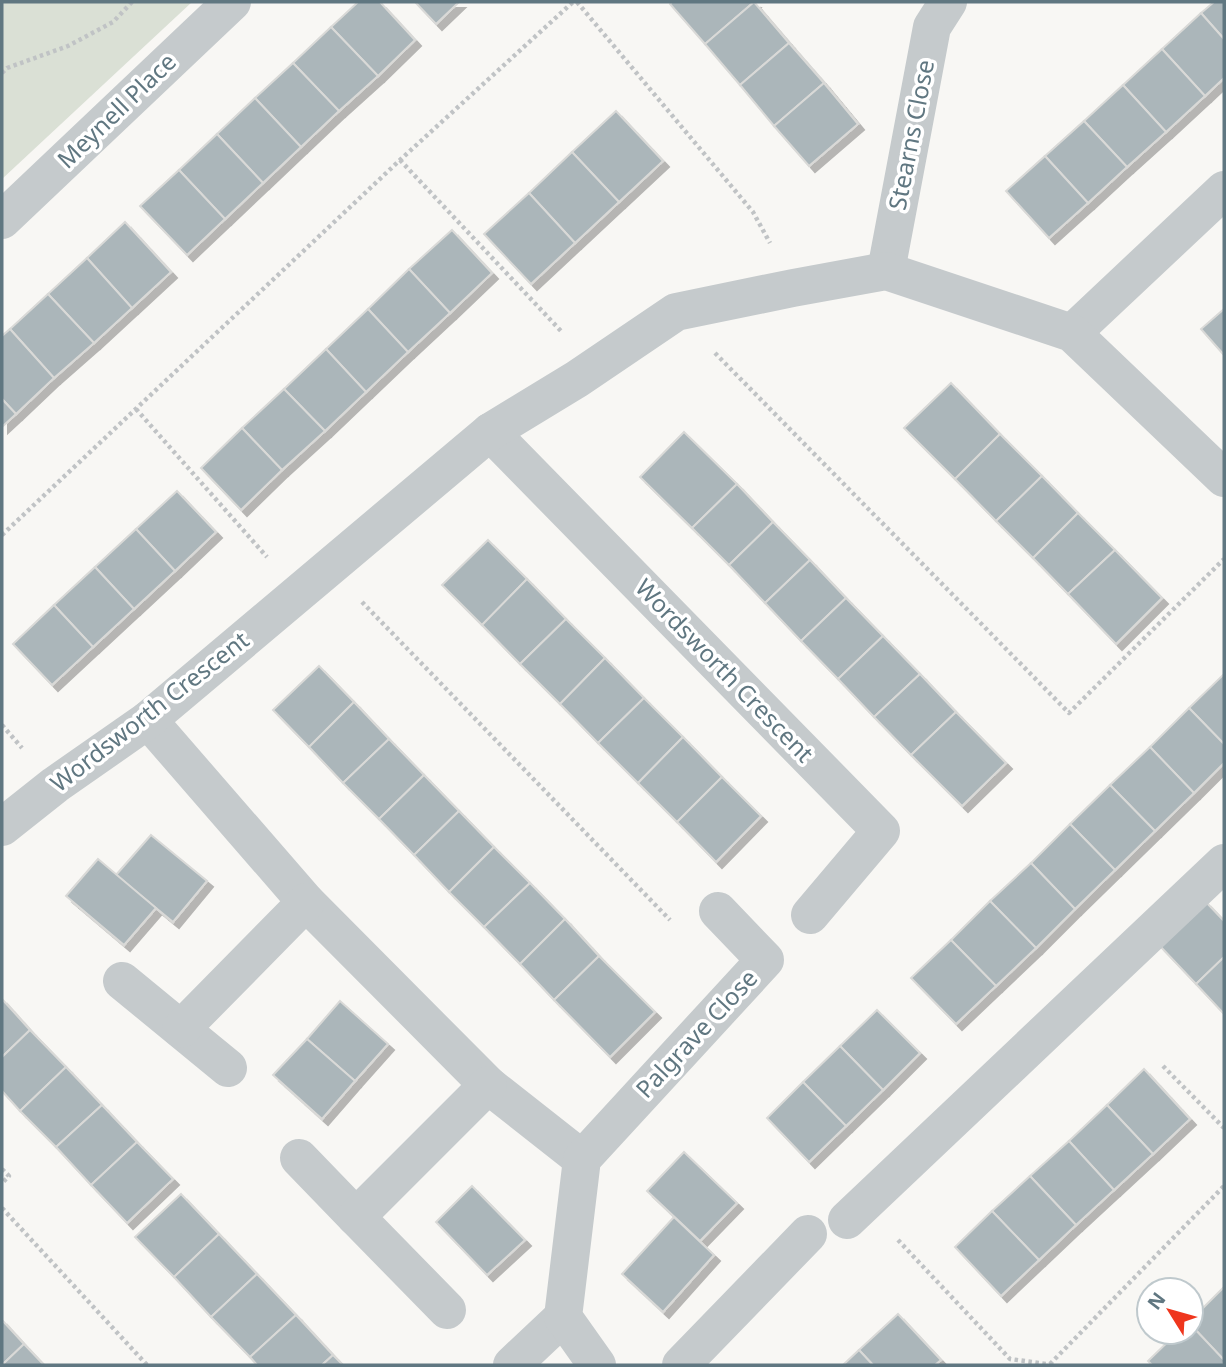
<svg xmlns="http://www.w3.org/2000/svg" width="1226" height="1367" viewBox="0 0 1226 1367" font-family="'Noto Sans',sans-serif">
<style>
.green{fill:#dae0d5}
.building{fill:#abb6ba;stroke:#d9d9d7;stroke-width:2;filter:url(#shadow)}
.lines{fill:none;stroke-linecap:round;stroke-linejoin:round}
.path{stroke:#c0c3c5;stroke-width:4.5;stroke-dasharray:3.5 3.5;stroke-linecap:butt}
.minor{stroke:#c5cacc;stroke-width:38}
.labels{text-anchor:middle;stroke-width:7;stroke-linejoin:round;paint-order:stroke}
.street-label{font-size:24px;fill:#607781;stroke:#fff}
</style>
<defs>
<filter id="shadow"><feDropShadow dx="6" dy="6" stdDeviation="0" flood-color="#0004"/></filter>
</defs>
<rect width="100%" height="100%" fill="#f8f7f4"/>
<!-- green -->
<path class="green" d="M2,2H192L2,179Z"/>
<!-- building -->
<g class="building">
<path d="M358,2H380L415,40L378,76L331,27Z"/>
<path d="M415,2H459L436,24Z"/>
<path d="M672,2H754L705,44L670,4Z"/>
<path d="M754,2L789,43L740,85L705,44Z"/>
<path d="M1214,2H1224V39L1201,13Z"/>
<path d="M1201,13L1224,39V78L1205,96L1162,49Z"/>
<path d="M331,27L378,76L339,111L293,63Z"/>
<path d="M789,43L824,83L774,126L740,85Z"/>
<path d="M1162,49L1205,96L1166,132L1123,85Z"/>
<path d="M293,63L339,111L301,147L255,98Z"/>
<path d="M824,83L858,124L809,166L774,126Z"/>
<path d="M1123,85L1166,132L1127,167L1084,121Z"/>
<path d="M255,98L301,147L263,183L217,134Z"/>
<path d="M616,111L663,161L619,202L572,152Z"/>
<path d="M1084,121L1127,167L1088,203L1045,156Z"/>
<path d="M217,134L263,183L225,219L179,170Z"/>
<path d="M572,152L619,202L575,243L529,193Z"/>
<path d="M1045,156L1088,203L1049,238L1006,191Z"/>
<path d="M179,170L225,219L187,255L140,206Z"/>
<path d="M529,193L575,243L531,284L484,234Z"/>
<path d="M125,222L171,272L132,308L87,258Z"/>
<path d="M452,230L492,273L450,313L409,269Z"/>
<path d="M87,258L132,308L94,343L48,294Z"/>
<path d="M409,269L450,313L408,352L368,309Z"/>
<path d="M48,294L94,343L54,378L10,329Z"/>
<path d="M368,309L408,352L366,392L326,349Z"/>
<path d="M1224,309V355L1201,329Z"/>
<path d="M10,329L54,378L16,414L2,399V336Z"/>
<path d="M326,349L366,392L325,431L284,389Z"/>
<path d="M951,383L1000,434L955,479L904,428Z"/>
<path d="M284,389L325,431L282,470L242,428Z"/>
<path d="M2,399L16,414L2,427Z"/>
<path d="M242,428L282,470L241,510L201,468Z"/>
<path d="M684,432L737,484L692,528L640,477Z"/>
<path d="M1000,434L1042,476L996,521L955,479Z"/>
<path d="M1042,476L1078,513L1033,558L996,521Z"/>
<path d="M737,484L773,522L729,565L692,528Z"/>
<path d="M177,491L216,532L175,571L136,529Z"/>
<path d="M1078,513L1115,550L1068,594L1033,558Z"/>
<path d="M773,522L810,560L765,603L729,565Z"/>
<path d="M136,529L175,571L134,609L95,567Z"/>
<path d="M488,540L527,579L482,625L442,585Z"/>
<path d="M1115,550L1162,598L1116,644L1068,594Z"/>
<path d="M810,560L846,598L801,641L765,603Z"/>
<path d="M95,567L134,609L93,647L54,605Z"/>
<path d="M527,579L566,619L520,664L482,625Z"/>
<path d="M846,598L883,636L838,679L801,641Z"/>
<path d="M54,605L93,647L52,685L13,644Z"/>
<path d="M566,619L605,658L560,704L520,664Z"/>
<path d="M883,636L920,674L874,717L838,679Z"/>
<path d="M605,658L644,698L598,743L560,704Z"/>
<path d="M319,666L354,702L309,747L273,710Z"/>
<path d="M920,674L956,712L911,755L874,717Z"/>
<path d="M1224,674V744L1189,708Z"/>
<path d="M644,698L683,737L638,783L598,743Z"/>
<path d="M354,702L389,739L343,783L309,747Z"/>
<path d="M1189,708L1224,744V763L1194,793L1150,747Z"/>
<path d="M956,712L1006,763L962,806L911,755Z"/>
<path d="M683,737L722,777L677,822L638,783Z"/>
<path d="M389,739L424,775L379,819L343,783Z"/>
<path d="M1150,747L1194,793L1155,831L1110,785Z"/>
<path d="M424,775L459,811L414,855L379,819Z"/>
<path d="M722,777L761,816L716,862L677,822Z"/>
<path d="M1110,785L1155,831L1115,870L1070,824Z"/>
<path d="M459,811L494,847L449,892L414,855Z"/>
<path d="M1070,824L1115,870L1075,909L1031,863Z"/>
<path d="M151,835L207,881L173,922L116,875Z"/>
<path d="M494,847L530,883L484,927L449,892Z"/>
<path d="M98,859L156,908L124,945L66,896Z"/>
<path d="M1031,863L1075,909L1036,948L990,901Z"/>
<path d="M530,883L565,919L520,964L484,927Z"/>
<path d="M990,901L1036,948L996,986L951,940Z"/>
<path d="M1205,901L1224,921V957L1196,984L1159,945Z"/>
<path d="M565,919L599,956L554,1000L520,964Z"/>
<path d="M951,940L996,986L956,1024L911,978Z"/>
<path d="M599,956L655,1012L610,1057L554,1000Z"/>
<path d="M1224,957V1014L1196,984Z"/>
<path d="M2,999L30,1030L2,1057Z"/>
<path d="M340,1001L388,1044L355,1081L307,1039Z"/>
<path d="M877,1010L920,1053L883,1090L840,1046Z"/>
<path d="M30,1030L66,1067L20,1111L2,1091V1057Z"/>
<path d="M307,1039L355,1081L322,1119L273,1075Z"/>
<path d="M840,1046L883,1090L846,1126L803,1082Z"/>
<path d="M66,1067L102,1105L56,1147L20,1111Z"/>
<path d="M1144,1069L1190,1119L1153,1154L1107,1105Z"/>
<path d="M803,1082L846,1126L809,1162L767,1118Z"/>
<path d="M102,1105L137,1142L91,1185L56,1147Z"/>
<path d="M1107,1105L1153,1154L1114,1190L1069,1141Z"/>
<path d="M1069,1141L1114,1190L1076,1225L1030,1176Z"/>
<path d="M137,1142L173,1179L127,1223L91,1185Z"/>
<path d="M684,1152L737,1203L700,1241L647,1191Z"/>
<path d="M1030,1176L1076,1225L1039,1260L992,1211Z"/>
<path d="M472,1186L525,1240L487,1275L436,1222Z"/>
<path d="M181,1194L219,1234L174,1277L135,1237Z"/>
<path d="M992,1211L1039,1260L1001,1296L955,1247Z"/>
<path d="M674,1217L714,1255L663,1312L622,1274Z"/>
<path d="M219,1234L257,1274L211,1317L174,1277Z"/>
<path d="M257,1274L296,1315L250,1357L211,1317Z"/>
<path d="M1224,1287V1360L1191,1325V1320Z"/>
<path d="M898,1314L941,1360L935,1365H873L859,1350Z"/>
<path d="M296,1315L333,1355L322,1365H257L250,1357Z"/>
<path d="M2,1320L24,1344L2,1365Z"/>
<path d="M1191,1325L1224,1360L1223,1365H1152L1148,1361L1178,1332H1191Z"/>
<path d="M24,1344L44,1365H2Z"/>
<path d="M859,1350L873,1365H843Z"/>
<path d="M333,1355L343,1365H322Z"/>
</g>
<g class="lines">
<!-- path -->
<g class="path">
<path d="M577,2L753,212L770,243"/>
<path d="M2,73L7,68L68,46L113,22L132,2"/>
<path d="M400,160L561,331"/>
<path d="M715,353L1069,713L1224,559"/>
<path d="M136,409L267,557"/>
<path d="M2,535L400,160L573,2"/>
<path d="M362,602L670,920"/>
<path d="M2,725L22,748"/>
<path d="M1163,1066L1224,1128"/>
<path d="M2,1169L9,1176L2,1183"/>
<path d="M2,1208L147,1365"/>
<path d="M898,1240L1010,1359L1053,1365"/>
<path d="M1050,1364L1224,1186"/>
</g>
<!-- minor -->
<g class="minor">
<path d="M2,220L232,2"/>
<path d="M886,271L932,27L948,2"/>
<path d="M1072,333L1224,190"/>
<path d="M490,432L881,831L810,915"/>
<path d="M148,720L306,902L488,1085L582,1159"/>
<path d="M2,827L55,785L148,720L490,432L577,379L676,312L793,288L886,271L1072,333L1224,478"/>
<path d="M122,981L228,1068"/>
<path d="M181,1029L306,902"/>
<path d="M299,1158L356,1217"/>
<path d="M847,1220L1224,863"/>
<path d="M447,1310L356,1217L488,1085"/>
<path d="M512,1365L563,1317"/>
<path d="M597,1365L563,1317L582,1159L765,960L718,911"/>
<path d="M681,1365L808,1234"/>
</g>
</g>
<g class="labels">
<!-- street labels -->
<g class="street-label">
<text transform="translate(117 111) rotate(-44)" y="8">Meynell Place</text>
<text transform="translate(912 135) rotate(-79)" y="8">Stearns Close</text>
<text transform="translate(724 671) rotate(46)" y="8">Wordsworth Crescent</text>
<text transform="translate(150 712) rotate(-38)" y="8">Wordsworth Crescent</text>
<text transform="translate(697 1034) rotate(-47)" y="8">Palgrave Close</text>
</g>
</g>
<!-- border -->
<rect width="1226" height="1367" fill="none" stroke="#607781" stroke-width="7"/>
<!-- north arrow -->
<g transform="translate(1170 1311) rotate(307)"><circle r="33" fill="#ffffff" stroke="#bfc9cd" stroke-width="2"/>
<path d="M0-5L12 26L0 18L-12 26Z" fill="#ef361d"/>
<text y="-10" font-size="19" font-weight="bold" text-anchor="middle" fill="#607781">N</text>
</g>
</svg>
